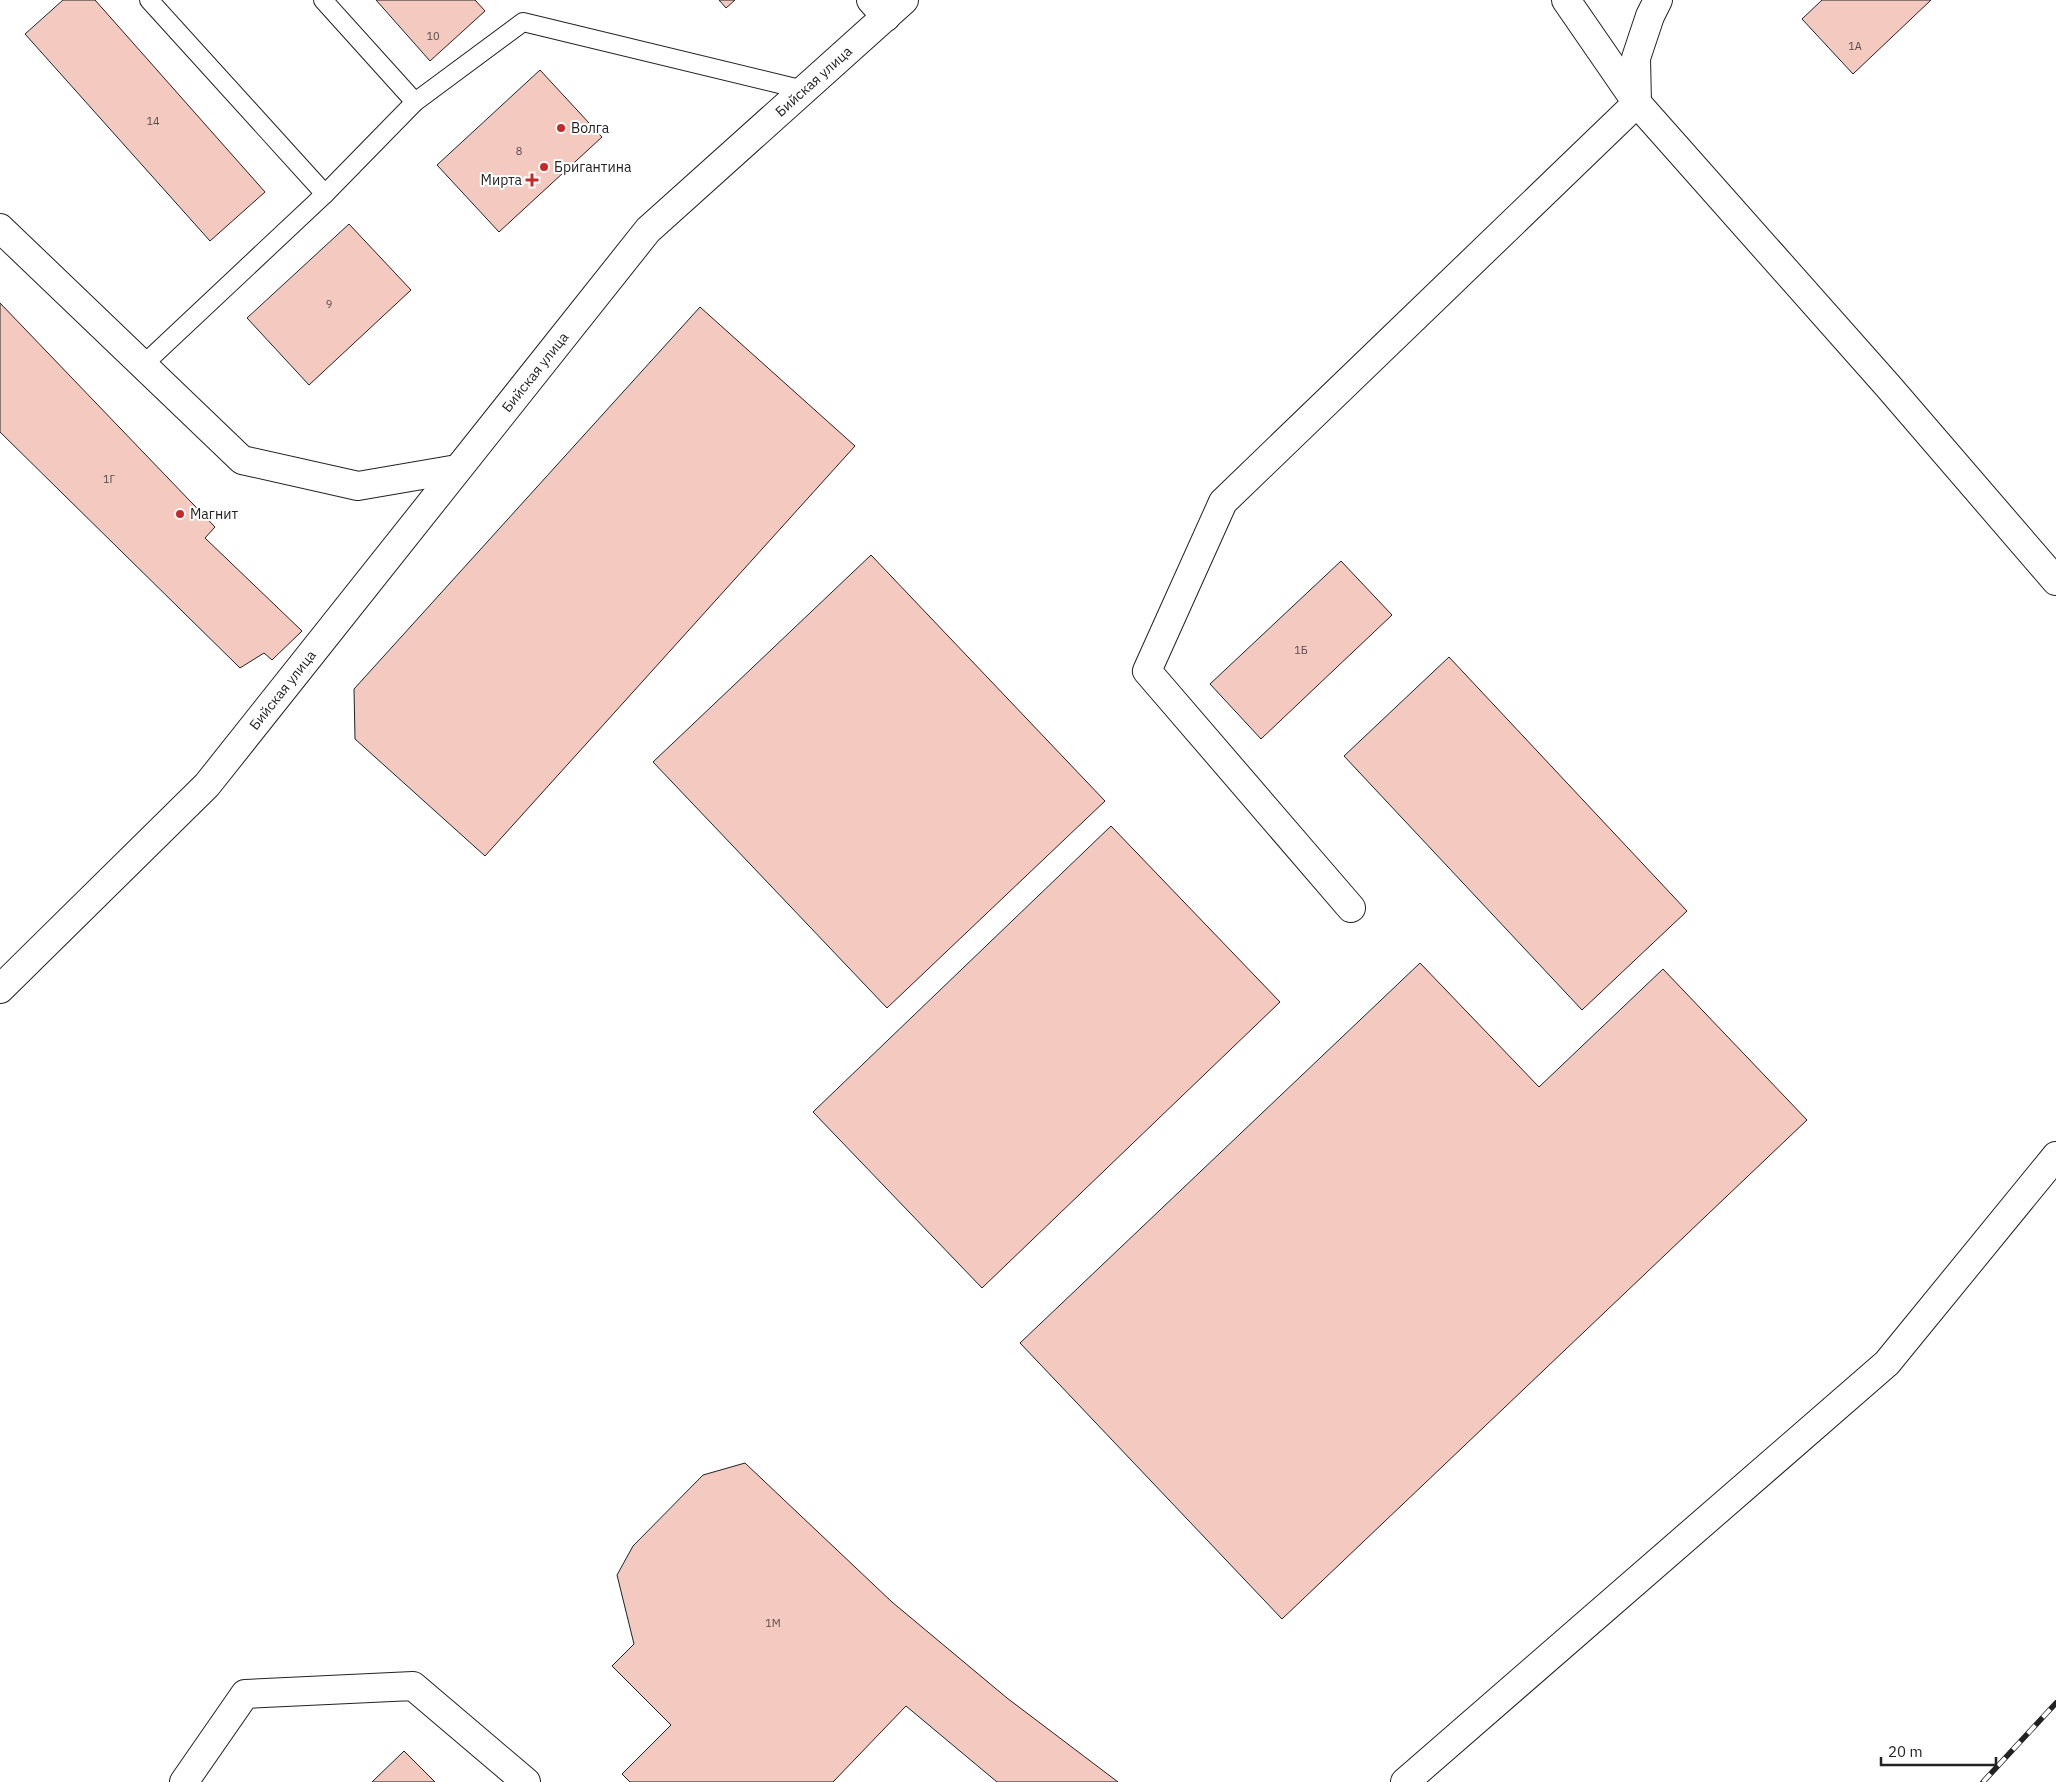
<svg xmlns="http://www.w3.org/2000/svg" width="2056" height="1782" viewBox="0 0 2056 1782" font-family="'IBM Plex Sans',sans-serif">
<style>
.building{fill:#f3c9c0;stroke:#222}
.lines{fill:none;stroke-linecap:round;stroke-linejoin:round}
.lane-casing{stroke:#222;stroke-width:20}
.street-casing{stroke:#222;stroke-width:30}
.secondary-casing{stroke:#222;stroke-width:30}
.lane{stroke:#fff;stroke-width:18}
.street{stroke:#fff;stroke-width:28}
.secondary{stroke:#fff;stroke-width:28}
.rail-casing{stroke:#222;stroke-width:5.5}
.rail{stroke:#fff;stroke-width:4;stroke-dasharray:11;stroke-linecap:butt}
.poi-dot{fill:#c62828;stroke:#fff;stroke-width:2}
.labels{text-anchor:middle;stroke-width:4;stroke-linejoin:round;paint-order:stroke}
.number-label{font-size:11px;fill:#564c4a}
.street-label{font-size:14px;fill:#222;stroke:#fff}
.poi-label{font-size:14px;fill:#222;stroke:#fff;text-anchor:start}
</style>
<rect width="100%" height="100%" fill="#fff"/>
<!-- building -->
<g class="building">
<path d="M63,0H95L265,192L210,241L25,34Z"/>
<path d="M376,0H475L485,11L430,61Z"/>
<path d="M719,0H735L726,8Z"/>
<path d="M1822,0H1931L1853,74L1802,19Z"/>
<path d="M540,70L602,137L499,232L437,165Z"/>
<path d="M349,224L411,290L309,385L247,318Z"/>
<path d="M0,303L215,527L205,538L302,631L272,660L264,653L240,668L0,432Z"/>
<path d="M700,307L855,446L485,856L355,739L354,689Z"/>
<path d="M871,555L1105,801L887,1008L653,762Z"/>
<path d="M1341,561L1392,615L1261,739L1210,684Z"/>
<path d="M1449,657L1687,911L1582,1010L1344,756Z"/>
<path d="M1111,826L1280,1002L982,1288L813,1112Z"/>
<path d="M1420,963L1539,1087L1663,969L1807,1120L1282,1619L1020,1343Z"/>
<path d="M745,1463L892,1602L1007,1698L1118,1782H997L906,1706L833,1782H630L622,1774L671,1725L612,1666L634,1644L617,1575L633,1546L703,1475Z"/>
<path d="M404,1751L435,1782H372Z"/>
</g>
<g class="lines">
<!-- lane casing -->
<g class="lane-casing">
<g id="lane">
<path d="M149,0L325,194"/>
<path d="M323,0L415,102"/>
<path d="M143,365L325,194L415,102L523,22L804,90"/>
</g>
</g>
<!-- street casing -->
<g class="street-casing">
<g id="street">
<path d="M871,0L886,17"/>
<path d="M1566,0L1637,103L1888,386L2056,581"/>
<path d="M0,228L242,460L358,486L457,469"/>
<path d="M1351,908L1147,671L1223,502L1637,103L1636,58L1650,16L1658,0"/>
<path d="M184,1782L245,1694L413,1686L526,1782"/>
<path d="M1405,1782L1887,1363L2056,1156"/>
</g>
</g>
<!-- secondary casing -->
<g class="secondary-casing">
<g id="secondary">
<path id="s1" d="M0,989L207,785L648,230L904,0"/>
</g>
</g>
<!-- lane -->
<use href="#lane" class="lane"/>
<!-- street -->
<use href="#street" class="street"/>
<!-- secondary -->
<use href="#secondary" class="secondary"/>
<!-- rail casing -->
<g class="rail-casing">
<path id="rail" d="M1983,1782L2056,1703"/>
</g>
<!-- rail -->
<use href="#rail" class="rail"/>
</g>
<!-- markers -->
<g class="poi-dot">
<circle cx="561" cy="128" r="5"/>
<circle cx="544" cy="167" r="5"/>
<path d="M529.5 172.5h5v5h5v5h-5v5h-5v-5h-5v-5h5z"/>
<circle cx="180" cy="514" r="5"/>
</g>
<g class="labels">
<!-- number labels -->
<g class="number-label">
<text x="433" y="40">10</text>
<text x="1855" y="50">1А</text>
<text x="153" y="125">14</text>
<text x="519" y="155">8</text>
<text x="329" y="308">9</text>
<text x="109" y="483">1Г</text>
<text x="1301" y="654">1Б</text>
<text x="773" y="1627">1М</text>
</g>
<!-- street labels -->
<g class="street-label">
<text dy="5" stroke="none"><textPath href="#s1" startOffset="1222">Бийская улица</textPath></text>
<text dy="5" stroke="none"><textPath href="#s1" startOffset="818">Бийская улица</textPath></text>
<text dy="5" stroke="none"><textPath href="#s1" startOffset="412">Бийская улица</textPath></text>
</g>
<!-- poi labels -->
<g class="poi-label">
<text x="571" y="133">Волга</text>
<text x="554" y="172">Бригантина</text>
<text x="522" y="185" text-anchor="end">Мирта</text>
<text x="190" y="519">Магнит</text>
</g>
</g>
<!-- scale -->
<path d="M1881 1757v8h115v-8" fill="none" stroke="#222222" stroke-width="2.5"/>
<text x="1888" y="1757" font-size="15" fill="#222222" stroke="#ffffff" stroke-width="4" paint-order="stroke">20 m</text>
</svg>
